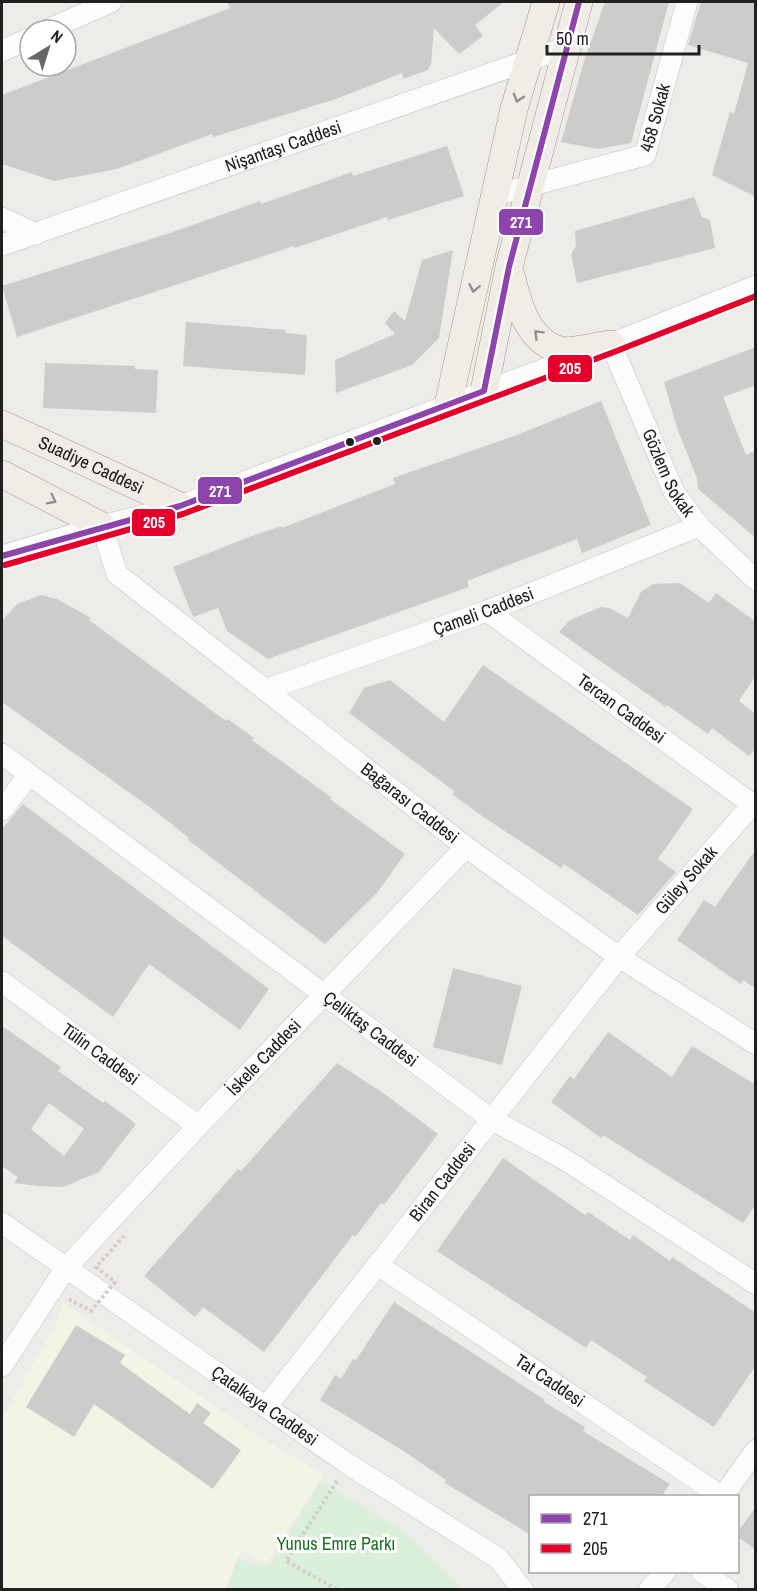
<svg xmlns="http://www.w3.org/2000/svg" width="757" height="1591" viewBox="0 0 757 1591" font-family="'Archivo Narrow',sans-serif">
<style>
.education{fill:#f4f4e6}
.park{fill:#daf0db}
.building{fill:#ceccca;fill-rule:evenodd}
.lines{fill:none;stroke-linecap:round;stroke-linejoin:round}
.minor-casing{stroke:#c1c1bf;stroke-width:22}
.major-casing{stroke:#a19a88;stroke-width:28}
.path{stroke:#d5cbc9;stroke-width:4;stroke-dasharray:3 3;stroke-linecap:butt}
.minor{stroke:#fcfcfc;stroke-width:21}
.major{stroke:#f0ece6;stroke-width:27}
.path-bridge{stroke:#d5cbc9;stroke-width:4;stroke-dasharray:3 3;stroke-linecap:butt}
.bus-1-casing{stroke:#fff;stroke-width:10}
.bus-2-casing{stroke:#fff;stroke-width:10}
.bus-1{stroke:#8e44ad;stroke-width:6}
.bus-2{stroke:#e4002b;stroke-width:6}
.oneway{stroke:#92908d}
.bus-dot{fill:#202020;stroke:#fff;stroke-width:2}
.labels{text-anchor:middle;stroke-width:6;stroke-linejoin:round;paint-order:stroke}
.street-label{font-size:18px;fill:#202020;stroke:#fff}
.park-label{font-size:18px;fill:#1a7126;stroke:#fff}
.line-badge{stroke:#fff;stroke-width:2}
.badge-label{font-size:16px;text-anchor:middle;font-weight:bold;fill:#fff}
</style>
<rect width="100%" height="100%" fill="#edece9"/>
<!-- education -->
<path class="education" d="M63,1303L261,1438L323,1474L267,1563L241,1550L226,1589L2,1590V1419L56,1324Z"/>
<!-- park -->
<path class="park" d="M321,1481L403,1531L463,1589H226L237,1559L269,1567Z"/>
<!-- building -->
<g class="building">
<path d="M227,2H504L475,25L483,36L459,54L434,28L431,64L428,70L403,79L402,73L336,99L213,137L212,134L117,169L54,181L2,164V95L230,8Z"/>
<path d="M605,2H669L631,143L598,149L561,142L584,61Z"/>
<path d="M701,2H756V197L712,175L730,112L734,114L748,63L688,45Z"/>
<path d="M447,146L464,196L388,220L387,217L295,248L294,246L17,337L2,286L170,233L260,201L261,204L352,172L353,176Z"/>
<path d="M694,197L702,217L710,220L715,248L577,283L571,254L576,246L575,231Z"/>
<path d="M453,250L439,338L412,365L336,393L335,360L395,334L385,323L394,311L405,321L422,260Z"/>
<path d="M186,322L286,330L285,333L307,335L305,375L183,366Z"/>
<path d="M756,347V385L723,397L746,455L756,450V538L698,489L697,478L677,428L664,382Z"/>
<path d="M45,363L135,366V369L158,370L156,413L43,408Z"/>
<path d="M601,401L651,525L582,553L577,539L467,581L469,587L268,659L227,631L218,608L193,617L173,567L252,536L282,526V528L395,484L393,478L517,435Z"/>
<path d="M680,583L709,603L716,593L756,622V675L739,701L756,714V748L749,756L712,728L708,734L667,705L666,707L559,632L570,620L601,607L609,608L628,618L641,592L653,584Z"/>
<path d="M41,595L57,599L91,618L89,620L226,721L228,719L254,738L252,740L331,797L330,799L405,854L377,893L325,944L188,840L189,838L151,808L2,702V621L17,604Z"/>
<path d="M483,665L693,809L658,859L676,872L638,915L564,864L561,868L482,816L452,794L454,791L349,713L364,688L390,680L444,722Z"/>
<path d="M23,804L269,989L240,1030L149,964L113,1017L2,936V829Z"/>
<path d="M756,849V989L743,980L741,984L677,940L704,900L715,907Z"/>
<path d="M453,968L522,986L502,1065L433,1047Z"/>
<path d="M2,1026L61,1067L58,1071L103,1103L105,1101L136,1124L99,1172L63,1187L38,1186L14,1183L18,1177L2,1166ZM49,1103L84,1129L64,1156L31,1129Z"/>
<path d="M608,1032L672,1077L692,1046L756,1085V1204L743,1223L603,1135L601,1138L551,1102L570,1076L574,1079Z"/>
<path d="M337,1063L386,1095L438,1134L384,1205L381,1203L355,1237L353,1235L264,1352L203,1307L195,1317L144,1276L238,1169L241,1171Z"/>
<path d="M503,1158L585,1215L588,1212L630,1240L633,1235L670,1261L672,1257L756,1313V1365L714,1427L644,1381L647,1377L591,1340L586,1348L437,1251Z"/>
<path d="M394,1302L545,1400L544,1402L585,1427L583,1431L670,1484L661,1497H531V1535L445,1483L446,1480L402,1450L320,1400L335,1375L341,1379L353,1359L356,1360Z"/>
<path d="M76,1325L125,1355L120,1363L190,1414L197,1403L211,1413L203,1423L241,1450L213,1489L94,1404L74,1437L26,1407Z"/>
<path d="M756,1507V1550L738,1537V1531Z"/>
</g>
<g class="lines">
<!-- minor casing -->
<g class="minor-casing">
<g id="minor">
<path d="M47,30L111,2"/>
<path d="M2,51L30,38"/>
<path id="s1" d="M495,195L645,155L687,2"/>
<path d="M2,218L36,234"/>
<path id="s2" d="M2,245L567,47"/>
<path id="s3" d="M611,344L674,492L699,526L756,580"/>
<path id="s4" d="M102,526L117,574L466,847L619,957L756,1044"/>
<path d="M2,556L102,526L180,506L611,344L756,286"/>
<path id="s5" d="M487,611L756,807"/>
<path id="s6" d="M265,690L487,611L699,526"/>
<path id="s7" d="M2,754L491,1119L564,1159L756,1284"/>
<path d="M2,810L28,776"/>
<path id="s8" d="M2,982L198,1126"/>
<path id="s9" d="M2,1223L348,1464L498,1558L523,1590"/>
<path id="s10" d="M378,1265L721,1496"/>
<path id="s11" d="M2,1366L65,1269L198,1126L466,847"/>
<path id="s12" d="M266,1407L619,957L752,805"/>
<path d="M723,1496L756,1450"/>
<path d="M702,1572L728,1590"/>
<path d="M649,1590L665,1572"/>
</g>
</g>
<!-- major casing -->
<g class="major-casing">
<g id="major">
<path d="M511,275C518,303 527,341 560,350C570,353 599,345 611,344"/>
<path d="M484,391L509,267L579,2"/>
<path d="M448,405L514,109L546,2"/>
<path id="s13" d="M2,424L180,506"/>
<path d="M2,474L102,526"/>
</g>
</g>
<!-- path -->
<path class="path" d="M337,1481L286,1561L338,1590"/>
<!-- minor -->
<use href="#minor" class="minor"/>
<!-- major -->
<use href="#major" class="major"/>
<!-- path-bridge -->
<path class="path-bridge" d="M69,1299L91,1311L115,1282L96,1267L124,1236"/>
<!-- bus-1 casing -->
<g class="bus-1-casing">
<path id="bus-1" d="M2,556L180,506L484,391L509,267L579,2"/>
</g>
<!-- bus-2 casing -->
<g class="bus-2-casing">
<path id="bus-2" d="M5,565L183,514L614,352L756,296"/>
</g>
<!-- bus-1 -->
<use href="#bus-1" class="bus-1"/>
<!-- bus-2 -->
<use href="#bus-2" class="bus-2"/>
</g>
<!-- one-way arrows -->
<defs><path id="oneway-chevron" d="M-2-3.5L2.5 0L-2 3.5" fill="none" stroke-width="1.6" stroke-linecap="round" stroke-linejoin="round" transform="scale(1.5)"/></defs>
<g class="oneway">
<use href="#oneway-chevron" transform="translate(518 98) rotate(107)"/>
<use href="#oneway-chevron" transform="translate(474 288) rotate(102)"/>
<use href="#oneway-chevron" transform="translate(538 334) rotate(-135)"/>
<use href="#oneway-chevron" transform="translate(52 500) rotate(27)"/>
</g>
<!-- markers -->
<g class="bus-dot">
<circle cx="377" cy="441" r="5"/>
<circle cx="350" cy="442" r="5"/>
</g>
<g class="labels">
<!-- street labels -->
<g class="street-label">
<text dy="6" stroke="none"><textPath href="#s1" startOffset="194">458 Sokak</textPath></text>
<text dy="6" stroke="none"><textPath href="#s2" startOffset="298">Nişantaşı Caddesi</textPath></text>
<text dy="6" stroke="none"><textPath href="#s13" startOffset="98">Suadiye Caddesi</textPath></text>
<text dy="6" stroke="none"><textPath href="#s3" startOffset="141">Gözlem Sokak</textPath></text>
<text dy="6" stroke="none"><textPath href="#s6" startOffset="232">Çameli Caddesi</textPath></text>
<text dy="6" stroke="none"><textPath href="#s5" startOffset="166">Tercan Caddesi</textPath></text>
<text dy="6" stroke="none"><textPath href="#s4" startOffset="422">Bağarası Caddesi</textPath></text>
<text dy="6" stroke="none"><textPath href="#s12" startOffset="674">Güley Sokak</textPath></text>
<text dy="6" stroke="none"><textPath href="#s7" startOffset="460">Çeliktaş Caddesi</textPath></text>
<text dy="6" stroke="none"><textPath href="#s8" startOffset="122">Tülin Caddesi</textPath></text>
<text dy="6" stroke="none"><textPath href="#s11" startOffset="406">İskele Caddesi</textPath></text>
<text dy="6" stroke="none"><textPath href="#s12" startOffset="286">Biran Caddesi</textPath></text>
<text dy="6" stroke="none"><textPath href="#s10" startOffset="207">Tat Caddesi</textPath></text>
<text dy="6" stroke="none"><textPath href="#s9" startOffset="320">Çatalkaya Caddesi</textPath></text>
</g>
<!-- park labels -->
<g class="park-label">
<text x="336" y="1550">Yunus Emre Parkı</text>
</g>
</g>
<g class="line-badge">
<rect x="498" y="208" width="46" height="28" rx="6" fill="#8e44ad"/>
<rect x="547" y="354" width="46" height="29" rx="6" fill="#e4002b"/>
<rect x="197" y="476" width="46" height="29" rx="6" fill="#8e44ad"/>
<rect x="131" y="508" width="45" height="29" rx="6" fill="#e4002b"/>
</g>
<g class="badge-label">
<text x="521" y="228">271</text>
<text x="570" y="374">205</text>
<text x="220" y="497">271</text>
<text x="154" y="528">205</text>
</g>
<!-- border -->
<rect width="757" height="1591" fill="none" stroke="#202020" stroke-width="6"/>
<!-- legend -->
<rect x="529" y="1495" width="210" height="78" fill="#ffffff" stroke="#a6a6a6" stroke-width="1.5"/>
<rect x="541" y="1514" width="30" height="9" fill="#8e44ad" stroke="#a6a6a6" stroke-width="1.5"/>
<text x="583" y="1525" font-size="18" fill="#202020">271</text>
<rect x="541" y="1544" width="30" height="9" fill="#e4002b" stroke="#a6a6a6" stroke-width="1.5"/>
<text x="583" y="1555" font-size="18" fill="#202020">205</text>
<!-- north arrow -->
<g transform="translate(48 48) rotate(38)"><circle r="28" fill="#ffffff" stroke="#a6a6a6" stroke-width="1.5"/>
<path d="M0-4.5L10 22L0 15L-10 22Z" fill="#686766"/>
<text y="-9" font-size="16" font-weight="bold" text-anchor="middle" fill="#202020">N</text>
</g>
<!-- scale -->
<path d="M547 45v9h152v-9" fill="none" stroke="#202020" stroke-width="3"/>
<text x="556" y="45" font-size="18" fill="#202020" stroke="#ffffff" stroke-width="4.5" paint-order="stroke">50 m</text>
</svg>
